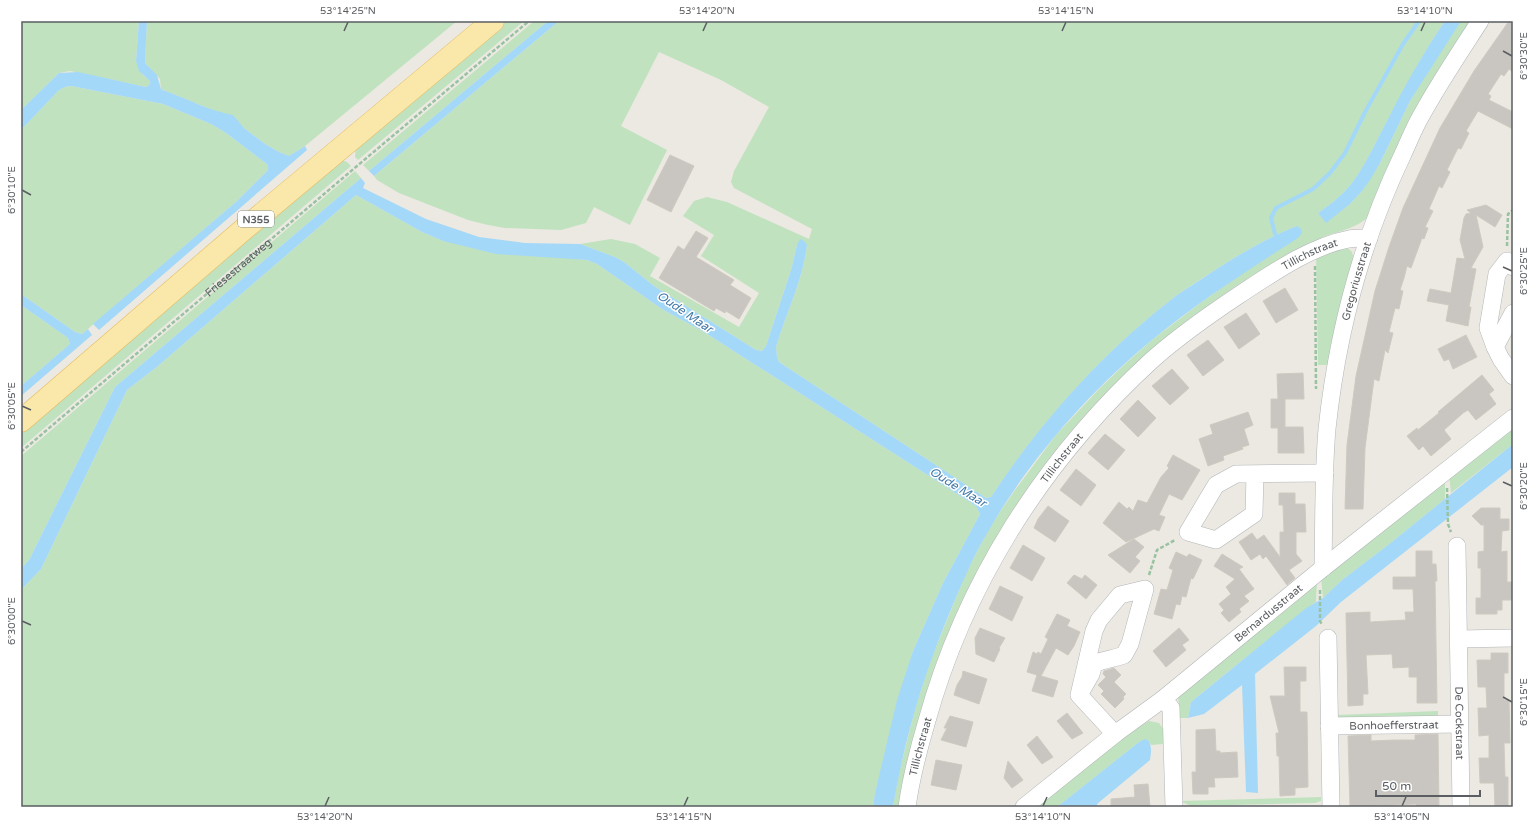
<svg xmlns="http://www.w3.org/2000/svg" width="1534" height="828" viewBox="0 0 1534 828" font-family="'Varela Round',sans-serif">
<style>
.green{fill:#c0e2bf}
.water{fill:#a4d8f8}
.lines{fill:none;stroke-linecap:round;stroke-linejoin:round}
.stream{stroke:#a4d8f8;stroke-width:4}
.building{fill:#c9c5c0;stroke:#cfcac0}
.street-casing{stroke:#b2b4b8;stroke-width:18}
.primary-casing{stroke:#e6ba5f;stroke-width:23}
.path{stroke:#99c2a2;stroke-width:2.5;stroke-dasharray:4 2;stroke-linecap:butt}
.street{stroke:#fff;stroke-width:17}
.primary{stroke:#f9e8a9;stroke-width:22}
.ticks{fill:none;stroke:#5a5d61;stroke-width:1.5}
.labels{text-anchor:middle;stroke-width:3;stroke-linejoin:round;paint-order:stroke}
.shield{fill:#fff;stroke:#8c8e90;stroke-width:1}
.shield-label{font-size:10px;font-weight:bold;fill:#5a5d61}
.street-label{font-size:11px;fill:#5a5d61;stroke:#fff}
.water-label{font-size:12px;font-style:italic;fill:#4379a8;stroke:#fff}
.neatline{fill:none;stroke:#5a5d61;stroke-width:1.5}
.ticks-label{font-size:10px;text-anchor:middle;fill:#5a5d61}
</style>
<rect width="100%" height="100%" fill="#ebe9e1"/>
<!-- green -->
<g class="green">
<path d="M21,21H139L136,61L143,75L150,81L149,85L146,87L70,71L59,73L21,110Z"/>
<path d="M147,21H457L305,146L289,156L279,152L265,144L244,128L230,115L222,114L161,89L160,79L145,63Z"/>
<path d="M505,21H524L358,160L355,157L356,146Z"/>
<path d="M534,21H548L369,171L363,165Z"/>
<path d="M559,21H1445C1422,54 1403,91 1384,127C1372,149 1361,176 1342,194C1335,201 1326,207 1318,213L1326,222L1350,204L1362,191L1380,163L1410,101L1455,28L1461,21H1474L1369,216C1358,228 1339,231 1323,237C1310,243 1297,250 1284,257C1254,273 1225,293 1197,313C1073,404 976,540 928,687C916,727 908,767 900,807H893L898,777L914,713L929,664L966,573L989,528L1015,490L1056,435L1100,388L1125,364L1152,340L1203,301L1247,270L1297,226C1266,238 1240,254 1212,272C1200,280 1188,287 1177,295C1104,351 1042,421 991,497L986,498L779,362L777,357L776,347C786,313 803,280 807,245H797L791,270L766,346L762,351L756,350L654,286L624,262L615,257L580,244L611,239L635,244L660,258L650,276L739,327L759,293L701,256L714,235L683,216L694,201L707,197L727,202L809,239L812,229L734,188L731,182L734,171L769,107L721,80L659,52L621,126L667,150L630,225L594,207L586,223L561,230L505,228L488,225L468,220L399,193L377,180L374,176Z"/>
<path d="M71,86L163,104L211,124L226,133L268,165V170L237,201L82,334L75,332L21,294V130L59,90L65,87Z"/>
<path d="M341,160L347,162L351,166L21,448V432Z"/>
<path d="M355,171L361,178L115,387L29,560L21,569V456Z"/>
<path d="M356,195L422,232L443,241L587,260L597,264L662,309L704,332L976,506L980,514L943,583L913,651L875,793L873,807H21V590L41,569L127,390L158,366Z"/>
<path d="M1344,245L1352,252L1354,260L1329,365H1318L1316,254Z"/>
<path d="M21,305L68,338L70,344L21,386Z"/>
<path d="M1513,423V444L1451,493L1449,474Z"/>
<path d="M1445,477V499L1388,545L1342,580L1323,598L1321,577Z"/>
<path d="M1317,580L1316,602L1235,666L1191,702L1188,718H1180L1178,695Z"/>
<path d="M1438,711V717L1341,718L1337,715Z"/>
<path d="M1149,721L1159,723L1164,730L1163,744L1151,745L1149,741L1139,742L1057,807H1031L1138,722L1142,725Z"/>
<path d="M1321,797V801L1315,803L1191,806L1180,801Z"/>
</g>
<!-- water -->
<g class="water">
<path d="M139,21H147L145,63L157,75L161,89L163,90C186,98 209,111 233,115L244,128L265,144L279,152L289,156L305,146L307,150L99,330L93,324L237,201L268,170V165L226,133L211,124L163,104L71,86L65,87L59,90L21,130V110L59,73L78,72L146,87L149,85L150,81L139,71L136,61Z"/>
<path d="M548,21H559L374,176L369,171Z"/>
<path d="M1445,21H1461L1410,101L1380,163L1370,180L1362,191L1350,204L1326,223L1318,213C1326,207 1335,201 1342,194C1361,176 1374,145 1387,121C1404,87 1423,53 1445,21Z"/>
<path d="M361,178L365,183L363,188L426,219L479,237L525,243L580,244L615,257L624,262L654,286L756,350L762,351L766,346L791,270L797,245L800,239L804,241L807,245C803,280 786,313 776,347L777,357L779,362L986,498L991,497C1041,421 1104,351 1177,295C1188,287 1201,280 1212,272C1240,254 1266,238 1297,226L1301,229L1302,233L1298,238C1248,270 1198,302 1152,340C1090,391 1029,460 989,530C972,558 960,588 947,619C922,680 904,741 893,807H873L875,793L897,700L913,651L943,583L980,514L976,506L704,332L662,309L597,264L587,260L496,254L443,241L422,232L356,195L158,366L127,390L41,569L21,590V569L29,560L115,387Z"/>
<path d="M21,294L75,332L82,334L88,329L92,335L21,396V386L70,344L68,338L21,305Z"/>
<path d="M1513,444V467L1341,602L1316,626L1255,674L1258,793L1246,792L1242,685L1204,714L1188,718L1191,702L1305,609L1323,598L1342,580L1388,545Z"/>
<path d="M1145,739L1149,741C1152,748 1151,753 1150,760L1097,804V807H1057L1139,742Z"/>
</g>
<g class="lines">
<!-- stream -->
<path class="stream" d="M1275,234L1271,218L1276,208L1313,189L1330,173L1345,153L1365,112L1403,44L1419,21"/>
</g>
<!-- building -->
<g class="building">
<path d="M1509,21H1513V72L1509,69L1504,76L1501,74L1488,94L1491,96L1489,100L1513,112V129L1478,111L1466,131L1469,133L1461,149L1458,148L1447,170L1450,172L1442,188L1439,186L1429,209L1433,211L1425,227L1428,228L1424,239L1422,238L1411,268L1407,266L1404,278L1400,290L1403,291L1399,309L1395,308L1389,332L1393,333L1388,353L1385,350L1379,381L1374,379L1365,448L1363,509H1345L1347,445L1356,376L1375,291L1389,247L1403,208L1440,128L1474,71Z"/>
<path d="M670,155L694,166L671,212L647,200Z"/>
<path d="M1486,205L1502,215L1495,227L1476,215L1483,247L1471,268L1476,269L1469,307H1471L1468,326L1446,321L1449,305L1427,301L1430,289L1451,293L1457,258L1465,259L1460,240L1464,218L1466,214L1471,213L1467,210Z"/>
<path d="M696,231L708,238L696,257L734,280L730,285L751,298L739,319L726,311L725,313L716,308L714,311L659,278L678,246L684,250Z"/>
<path d="M1285,288L1298,310L1276,323L1263,301Z"/>
<path d="M1246,313L1260,334L1239,349L1224,327Z"/>
<path d="M1466,335L1477,357L1453,369L1449,359L1444,361L1438,349Z"/>
<path d="M1208,340L1224,360L1203,376L1187,355Z"/>
<path d="M1172,369L1189,388L1170,405L1152,386Z"/>
<path d="M1303,373L1304,399H1285V427H1303L1304,453H1278V428H1271V399H1278L1277,374Z"/>
<path d="M1482,375L1494,390L1489,394L1496,404L1476,420L1468,410L1463,413L1444,430L1451,439L1431,456L1423,446L1419,450L1407,436L1417,428L1418,430L1439,413L1438,412Z"/>
<path d="M1138,400L1156,418L1138,437L1120,419Z"/>
<path d="M1248,412L1253,425L1244,429L1249,445L1242,447L1243,449L1223,456L1224,460L1208,466L1199,439L1213,434L1210,425Z"/>
<path d="M1105,434L1125,450L1108,470L1088,453Z"/>
<path d="M1173,455L1200,470L1182,500L1169,494L1159,515L1165,517L1159,531L1154,529L1126,542L1103,523L1119,502L1127,509L1129,507L1133,511L1138,500L1147,503L1161,477L1169,468L1167,466Z"/>
<path d="M1076,469L1096,485L1081,506L1060,490Z"/>
<path d="M1279,493H1295V504H1305L1306,532H1296V554L1302,561L1289,570L1295,578L1287,585L1266,556L1263,559L1260,554L1251,560L1239,542L1252,533L1257,540L1264,535L1280,557V532H1284L1283,505H1279Z"/>
<path d="M1048,506L1069,521L1055,542L1034,528L1038,519Z"/>
<path d="M1481,508H1500V519H1509V530L1502,531L1501,552L1507,551V582H1513V600H1502V610H1497V614H1476V598H1481V568H1478V552L1484,551V525H1481L1472,516Z"/>
<path d="M1134,539L1144,547L1135,557L1140,561L1130,573L1108,555Z"/>
<path d="M1023,545L1045,558L1032,581L1010,568Z"/>
<path d="M1416,551H1432V564H1436L1437,581H1435L1437,703H1417V677H1409V667L1393,668L1392,654L1366,655L1368,694H1363V705L1348,706L1346,613L1370,612V622L1406,620L1405,612H1414L1413,589H1393V577H1416Z"/>
<path d="M1176,552L1187,557L1189,554L1202,560L1193,579L1191,578L1186,597L1182,596L1180,605L1176,604L1172,619L1154,614L1161,589L1167,590L1173,570L1169,568Z"/>
<path d="M1222,554L1243,567L1239,569L1254,589L1244,596L1249,601L1239,609L1241,612L1229,622L1221,613L1224,610L1219,604L1231,594L1226,587L1235,579L1214,566Z"/>
<path d="M1074,575L1082,579L1085,575L1097,585L1086,599L1067,583Z"/>
<path d="M1000,586L1023,597L1012,621L989,609Z"/>
<path d="M1057,614L1070,620L1067,626L1080,632L1074,646L1068,655L1056,648L1041,676L1058,681L1053,697L1032,691L1037,675L1027,672L1033,652L1037,654L1038,652L1041,654L1048,639L1045,637Z"/>
<path d="M980,628L1005,638L999,648L1000,649L994,662L976,654L975,638Z"/>
<path d="M1179,628L1189,640L1182,645L1186,650L1166,667L1153,651Z"/>
<path d="M1491,653H1508V673H1504V700H1509L1510,743H1504L1505,777H1508V807H1495L1494,783H1480L1479,758H1489V735L1479,736L1478,708H1487L1486,687H1478L1477,660H1491Z"/>
<path d="M1284,667H1306V681H1300V712H1307L1308,787L1295,788V795L1280,796L1279,756H1277L1276,733H1279L1270,696H1285Z"/>
<path d="M1114,668L1121,675L1114,682L1126,694L1123,697L1124,699L1115,708L1101,694L1104,691L1098,685L1106,677L1103,674L1104,671Z"/>
<path d="M963,671L987,679L979,704L954,695L957,685L962,677Z"/>
<path d="M1067,713L1083,733L1072,739L1057,721Z"/>
<path d="M950,716L973,722L966,747L941,740L947,728H944Z"/>
<path d="M1215,729L1216,751H1220V753L1237,752L1238,777L1214,778L1215,787H1208V794H1193L1192,772H1196V730Z"/>
<path d="M1438,734L1439,807H1417L1416,804L1350,807L1348,736L1371,735V741L1395,740H1415V735Z"/>
<path d="M1037,736L1053,757L1042,764L1027,745Z"/>
<path d="M936,760L962,765L956,790L931,785Z"/>
<path d="M1008,761L1023,780L1012,788L1004,778Z"/>
<path d="M1148,784L1150,807H1111V799L1135,797L1134,785Z"/>
</g>
<g class="lines">
<!-- street casing -->
<g class="street-casing">
<g id="street">
<path d="M1513,267L1507,261L1497,274L1488,328L1495,347L1501,359L1513,376"/>
<path d="M1495,347L1513,313"/>
<path d="M1255,474L1254,514L1216,540L1188,532L1216,485L1236,474L1325,473"/>
<path id="s2" d="M1457,546L1461,807"/>
<path id="s3" d="M1323,568C1324,522 1323,475 1327,429C1337,334 1362,240 1403,154C1409,141 1414,128 1421,116C1439,83 1460,52 1480,21"/>
<path d="M1328,638L1331,807"/>
<path d="M1459,639L1513,638"/>
<path d="M1079,695L1091,674L1094,664C1104,659 1114,659 1124,655L1130,644L1145,589L1120,595L1099,620L1094,631L1079,695L1115,734"/>
<path d="M1163,699L1171,708L1174,807"/>
<path id="s4" d="M1329,726L1459,724"/>
<path id="s5" d="M907,807C911,779 918,751 926,724C965,582 1044,459 1152,360C1179,336 1209,315 1239,295C1271,274 1311,246 1349,239C1356,238 1362,238 1369,238"/>
<path id="s6" d="M1024,807L1115,734L1163,699L1323,568L1513,418"/>
</g>
</g>
<!-- primary casing -->
<g class="primary-casing">
<path id="primary" d="M21,421L244,229L493,21"/>
</g>
<!-- path -->
<g class="path">
<path d="M1507,246L1508,214L1513,210"/>
<path d="M1315,266L1316,389"/>
<path id="s1" d="M21,452L357,166L529,21"/>
<path d="M1447,488L1448,524L1451,532"/>
<path d="M1149,575L1157,550L1175,540"/>
<path d="M1320,590V621L1322,625"/>
</g>
<!-- street -->
<use href="#street" class="street"/>
<!-- primary -->
<use href="#primary" class="primary"/>
</g>
<!-- ticks -->
<path class="ticks" d="M344,31L348,22M703,31L707,22M1062,31L1066,22M1421,31L1425,22M1503,51L1512,56M22,190L31,195M1503,267L1512,271M22,406L31,410M1503,482L1512,486M22,621L31,625M1503,697L1512,702M325,806L329,797M684,806L688,797M1043,806L1047,797M1402,806L1406,797"/>
<g class="labels">
<!-- shield labels -->
<rect class="shield" x="238" y="211" width="36" height="16" rx="3"/>
<g class="shield-label">
<text x="256" y="223">N355</text>
</g>
<!-- street labels -->
<g class="street-label">
<text dy="4" stroke="none"><textPath href="#s5" startOffset="710">Tillichstraat</textPath></text>
<text dy="4" stroke="none"><textPath href="#s1" startOffset="285">Friesestraatweg</textPath></text>
<text dy="4" stroke="none"><textPath href="#s3" startOffset="290">Gregoriusstraat</textPath></text>
<text dy="4" stroke="none"><textPath href="#s5" startOffset="386">Tillichstraat</textPath></text>
<text dy="4" stroke="none"><textPath href="#s6" startOffset="312">Bernardusstraat</textPath></text>
<text dy="4" stroke="none"><textPath href="#s2" startOffset="177">De Cockstraat</textPath></text>
<text dy="4" stroke="none"><textPath href="#s4" startOffset="65">Bonhoefferstraat</textPath></text>
<text dy="4" stroke="none"><textPath href="#s5" startOffset="62">Tillichstraat</textPath></text>
</g>
<!-- water labels -->
<g class="water-label">
<text transform="translate(685 312) rotate(34)" y="4">Oude Maar</text>
<text transform="translate(958 487) rotate(32)" y="4">Oude Maar</text>
</g>
</g>
<!-- border -->
<rect width="1534" height="828" fill="none" stroke="#ffffff" stroke-width="44"/>
<!-- scale -->
<path d="M1376 790v6h104v-6" fill="none" stroke="#5a5d61" stroke-width="2"/>
<text x="1382" y="790" font-size="12" fill="#5a5d61" stroke="#ffffff" stroke-width="3" paint-order="stroke">50 m</text>
<rect x="22" y="22" width="1490" height="784" class="neatline"/>
<g class="ticks-label">
<text x="348" y="14">53°14'25"N</text>
<text x="707" y="14">53°14'20"N</text>
<text x="1066" y="14">53°14'15"N</text>
<text x="1425" y="14">53°14'10"N</text>
<text transform="translate(1523 56) rotate(-90)" y="4">6°30'30"E</text>
<text transform="translate(11 190) rotate(-90)" y="4">6°30'10"E</text>
<text transform="translate(1523 271) rotate(-90)" y="4">6°30'25"E</text>
<text transform="translate(11 406) rotate(-90)" y="4">6°30'05"E</text>
<text transform="translate(1523 486) rotate(-90)" y="4">6°30'20"E</text>
<text transform="translate(11 621) rotate(-90)" y="4">6°30'00"E</text>
<text transform="translate(1523 702) rotate(-90)" y="4">6°30'15"E</text>
<text x="325" y="820">53°14'20"N</text>
<text x="684" y="820">53°14'15"N</text>
<text x="1043" y="820">53°14'10"N</text>
<text x="1402" y="820">53°14'05"N</text>
</g>
</svg>
